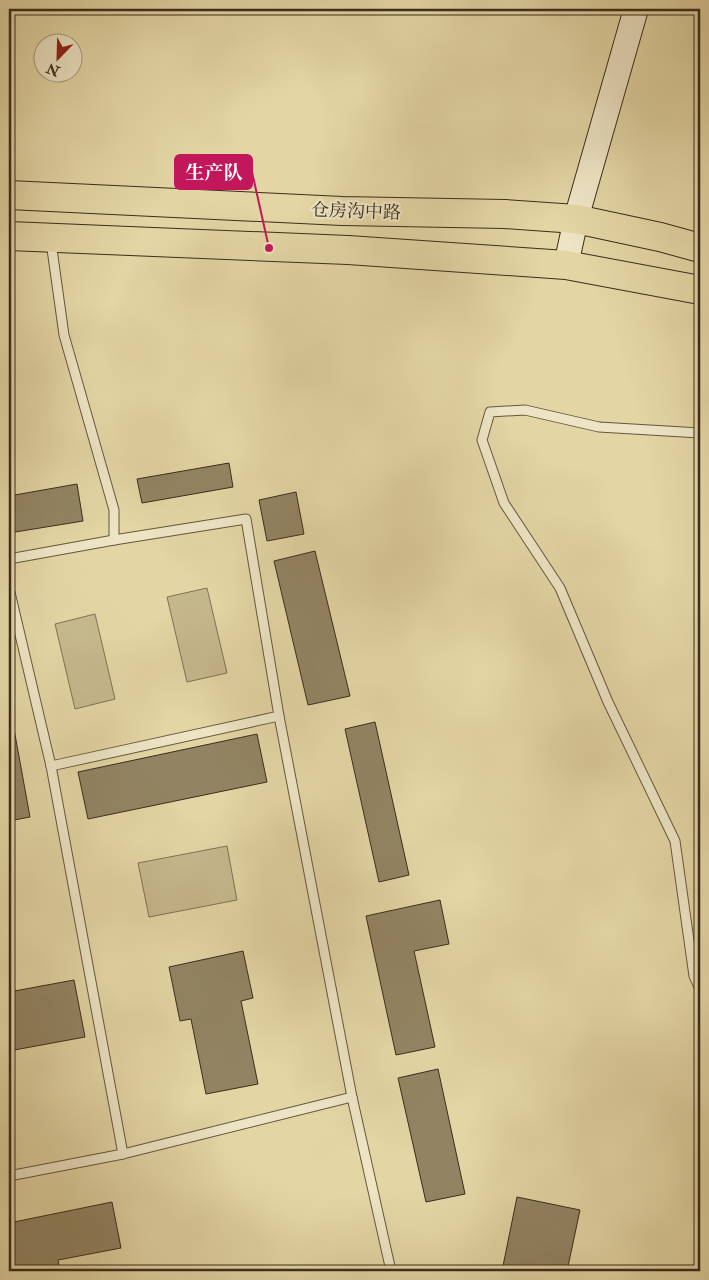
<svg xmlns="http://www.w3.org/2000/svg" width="709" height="1280" viewBox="0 0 709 1280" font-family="'IM FELL Double Pica','Noto Serif SC',serif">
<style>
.green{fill:#c6b88d;stroke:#807254}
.building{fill:#928463;stroke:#3b2d1c}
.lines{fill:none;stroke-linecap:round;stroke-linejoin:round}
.lane-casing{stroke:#65573e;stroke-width:11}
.secondary-casing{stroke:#3b2d1c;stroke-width:26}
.highway-casing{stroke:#3b2d1c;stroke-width:30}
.lane{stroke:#ede4c4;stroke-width:9}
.secondary{stroke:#ede4c4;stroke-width:24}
.highway{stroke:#e3d5a4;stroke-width:28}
.labels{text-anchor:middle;stroke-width:4.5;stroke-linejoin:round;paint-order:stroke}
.street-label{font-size:18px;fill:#3b2d1c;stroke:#ede4c4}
.leader{fill:none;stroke:#c2185b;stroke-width:2}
.callout-dot{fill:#c2185b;stroke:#ede4c4;stroke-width:2}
.callout{fill:#c2185b;stroke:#c2185b;stroke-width:2}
.callout-label{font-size:19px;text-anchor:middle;font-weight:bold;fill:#fff}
</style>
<rect width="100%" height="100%" fill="#e3d5a4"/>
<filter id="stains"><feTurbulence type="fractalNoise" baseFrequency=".004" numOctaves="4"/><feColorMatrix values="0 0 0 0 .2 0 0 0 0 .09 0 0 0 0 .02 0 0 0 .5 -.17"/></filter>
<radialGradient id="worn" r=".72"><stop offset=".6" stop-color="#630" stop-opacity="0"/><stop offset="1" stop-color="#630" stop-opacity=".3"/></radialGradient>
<!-- green -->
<g class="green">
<path d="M207,588L227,673L187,682L167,597Z"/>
<path d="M95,614L115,699L75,709L55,624Z"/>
<path d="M227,846L237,900L149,917L138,863Z"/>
</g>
<!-- building -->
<g class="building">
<path d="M229,463L233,487L142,503L137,479Z"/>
<path d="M77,484L83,521L9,533V496Z"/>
<path d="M296,492L304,534L267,541L259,500Z"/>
<path d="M315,551L350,696L308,705L274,561Z"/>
<path d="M9,718H12L30,817L9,821Z"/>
<path d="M375,722L409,875L379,882L345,729Z"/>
<path d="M257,734L267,782L88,819L78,772Z"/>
<path d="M440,900L449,944L414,951L435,1047L396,1055L366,916Z"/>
<path d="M243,951L253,998L241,1001L258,1084L206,1094L191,1019L180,1021L169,967Z"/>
<path d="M74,980L85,1037L9,1051V992Z"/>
<path d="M438,1069L465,1194L426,1202L398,1078Z"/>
<path d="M517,1197L580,1210L567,1271H502Z"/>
<path d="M112,1202L121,1248L58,1260L60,1271H12L9,1257V1223Z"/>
</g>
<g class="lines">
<!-- lane casing -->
<g class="lane-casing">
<g id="lane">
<path d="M51,242L64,335L114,510V540"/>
<path d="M700,433L599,427L525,410L490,412L482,440L504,503L560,588L608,702L675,841L694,976L700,989"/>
<path d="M9,559L114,540L246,519L279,716L352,1097L391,1271"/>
<path d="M9,588L51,766L123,1154"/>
<path d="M51,766L279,716"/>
<path d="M9,1176L123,1154L352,1097"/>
</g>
</g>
<!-- secondary casing -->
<g class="secondary-casing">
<path id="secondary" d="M566,265L576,219L636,9"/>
</g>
<!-- highway casing -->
<g class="highway-casing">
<g id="highway">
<path d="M9,195L342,211L505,214L576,219L660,237L700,248"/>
<path d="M9,236L348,250L566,265L700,290"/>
</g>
</g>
<!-- lane -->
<use href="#lane" class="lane"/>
<!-- secondary -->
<use href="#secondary" class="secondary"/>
<!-- highway -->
<use href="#highway" class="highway"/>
</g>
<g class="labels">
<!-- street labels -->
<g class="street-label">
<text transform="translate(356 211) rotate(2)" y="6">仓房沟中路</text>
</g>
</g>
<!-- callouts -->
<path class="leader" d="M269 248L252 172"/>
<circle class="callout-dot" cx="269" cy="248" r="5"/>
<rect class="callout" x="175" y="155" width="77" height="34" rx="5"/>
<g class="callout-label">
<text x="214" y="179">生产队</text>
</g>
<!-- margin -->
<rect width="709" height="1280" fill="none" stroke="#e3d5a4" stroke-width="30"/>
<rect x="10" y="10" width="689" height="1260" fill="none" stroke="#3b2d1c" stroke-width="2.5"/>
<rect x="15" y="15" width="679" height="1250" fill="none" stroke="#3b2d1c"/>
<!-- north arrow -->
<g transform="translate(58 58) rotate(203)"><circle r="24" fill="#ede4c4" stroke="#a69b81"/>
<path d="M0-4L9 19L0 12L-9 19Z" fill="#8f2418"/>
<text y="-8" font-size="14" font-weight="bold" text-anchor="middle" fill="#3b2d1c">N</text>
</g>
<rect width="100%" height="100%" filter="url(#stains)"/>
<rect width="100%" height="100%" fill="url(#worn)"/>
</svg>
